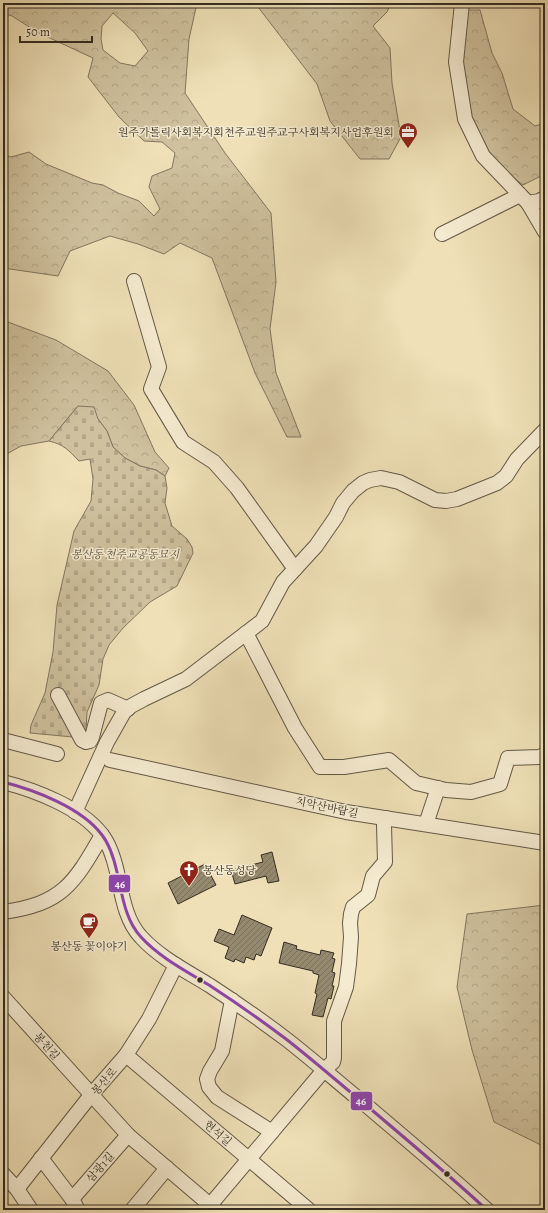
<svg xmlns="http://www.w3.org/2000/svg" width="548" height="1213" viewBox="0 0 548 1213" font-family="Alegreya,'Noto Serif KR',serif">
<style>
.forest{fill:url(#forest-crowns);stroke:#817660;fill-rule:evenodd}
.cemetery{fill:url(#cemetery-stones);stroke:#817660}
.building{fill:url(#building-hatch);stroke:#332c21}
.lines{fill:none;stroke-linecap:round;stroke-linejoin:round}
.minor-casing{stroke:#625946;stroke-width:16}
.minor{stroke:#f5ebd0;stroke-width:14}
.bus-1-casing{stroke:#f5ebd0;stroke-width:6}
.bus-1{stroke:#8e44ad;stroke-width:3}
.bus-dot{fill:#332c21;stroke:#f5ebd0;stroke-width:1.5}
.labels{text-anchor:middle;stroke-width:3;stroke-linejoin:round;paint-order:stroke}
.poi-label{font-size:11px;fill:#332c21;stroke:#f5ebd0;text-anchor:end}
.park-label{font-size:11px;font-style:italic;fill:#5a5140;stroke:#f5ebd0}
.street-label{font-size:11px;fill:#332c21;stroke:#f5ebd0}
.line-badge{stroke:#f5ebd0;stroke-width:1.5}
.badge-label{font-size:11px;text-anchor:middle;font-weight:bold;fill:#fff}
</style>
<defs>
<pattern id="forest-crowns" width="20" height="18" patternUnits="userSpaceOnUse"><rect width="20" height="18" fill="#cfc19e"/><path d="M2 6a3 3 0 1 1 6 0M12 15a3 3 0 1 1 6 0" fill="none" stroke="#b2a688"/></pattern>
<pattern id="cemetery-stones" width="16" height="16" patternUnits="userSpaceOnUse"><rect width="16" height="16" fill="#cfc19e"/><path d="M2 7V4a2 2 0 0 1 4 0v3zM10 15v-3a2 2 0 0 1 4 0v3z" fill="#b2a688"/></pattern>
<pattern id="building-hatch" width="6" height="6" patternUnits="userSpaceOnUse"><rect width="6" height="6" fill="#958a6f"/><path d="M-1 1l2-2M0 6l6-6M5 7l2-2" fill="none" stroke="#7a715b"/></pattern>
</defs>
<rect width="100%" height="100%" fill="#efe0b7"/>
<filter id="stains"><feTurbulence type="fractalNoise" baseFrequency=".005" numOctaves="4"/><feColorMatrix values="0 0 0 0 .2 0 0 0 0 .09 0 0 0 0 .02 0 0 0 .5 -.17"/></filter>
<radialGradient id="worn" r=".72"><stop offset=".6" stop-color="#630" stop-opacity="0"/><stop offset="1" stop-color="#630" stop-opacity=".3"/></radialGradient>
<!-- forest -->
<g class="forest">
<path d="M3,3H197L189,39L185,93L225,153L271,213L276,282L270,329L276,373L301,437H287L255,373L212,258L180,243L164,254L138,244L110,236L70,251L58,276L3,268V154L11,157L29,152L46,164L92,183L103,185L118,193L139,201L154,216L160,209L149,187L152,176L172,168L175,153L162,142L144,141L119,117L88,77L93,58L39,33L12,16L3,13ZM113,13L135,33L148,51L135,66L120,63L103,50L101,39L102,26Z"/>
<path d="M255,3H391L387,12L373,26L390,48L392,83L401,137L389,159H360L330,121L317,84Z"/>
<path d="M455,10H480L492,53L502,73L513,109L535,126L545,123V174L523,185L508,174L483,149L462,111L452,52V27Z"/>
<path d="M3,317L8,322L56,340L108,371L134,405L155,452L169,468L165,476L156,470L140,466L125,458L113,447L107,431L98,419L78,406L49,441L21,446L3,456Z"/>
<path d="M545,905V1147L494,1122L472,1050L457,987L467,914Z"/>
</g>
<!-- cemetery -->
<path class="cemetery" d="M78,406L94,407L98,419L107,431L113,447L125,458L140,466L156,470L165,476L167,488L165,503L172,526L187,539L192,547L193,553L177,586L150,602L123,628L109,645L103,659L99,685L87,712L86,730L82,735L73,737L30,733L31,725L45,693L53,652L57,605L74,531L91,501L93,479L90,459L79,461C68,450 65,445 49,441Z"/>
<!-- building -->
<g class="building">
<path d="M272,852L279,881L268,883L266,876L235,884L231,870L263,862L261,855Z"/>
<path d="M205,864L216,885L178,904L168,883Z"/>
<path d="M242,915L272,928L261,956L256,954L254,960L246,957L244,963L235,959L234,962L225,958L229,947L214,941L219,929L234,935Z"/>
<path d="M284,942L297,946L296,949L320,955L321,950L334,953L332,958L335,959L332,972L335,973L332,986H334L331,999L328,998L323,1017L312,1015L317,994L315,993L319,975L313,973V971L279,963Z"/>
</g>
<g class="lines">
<!-- minor casing -->
<g class="minor-casing">
<g id="minor">
<path d="M462,3L456,62L465,119L483,156L528,203L545,232"/>
<path d="M528,203L539,201L545,198"/>
<path d="M442,234L520,195"/>
<path d="M134,281L159,367L151,389L183,442L214,462L237,488L295,569"/>
<path d="M246,633L295,728L320,767H344L389,760L416,783L446,790L471,792L500,784L508,758L540,757L545,754"/>
<path d="M58,695L82,740L86,742L90,741L92,737L101,703L108,700L128,709"/>
<path d="M3,740L57,754"/>
<path d="M110,760L346,812L545,843"/>
<path d="M3,782C35,790 82,808 102,835C110,845 114,859 117,872C122,894 125,920 141,937C159,957 186,971 209,985C235,1002 261,1020 286,1039C313,1060 339,1083 366,1105C407,1140 448,1174 487,1210"/>
<path d="M75,812L107,742L124,712L131,706L144,699L186,679L262,621L283,582L316,546L336,517L343,503L353,491L363,483L370,480L381,478L399,482L435,500L446,501L457,499L497,483L506,476L517,459L545,430"/>
<path d="M426,824L438,788"/>
<path d="M3,912C62,904 74,884 102,835"/>
<path d="M3,997L128,1135L216,1210"/>
<path d="M232,1000L222,1051L210,1071L207,1079L209,1087L217,1097L272,1132"/>
<path d="M126,1055L309,1210"/>
<path d="M41,1158L72,1199L78,1210"/>
<path d="M3,1174L17,1189L31,1210"/>
<path d="M17,1189L91,1095L126,1055L149,1019L176,965"/>
<path d="M72,1199L128,1135"/>
<path d="M132,1210L167,1168"/>
<path d="M206,1210L324,1070L333,1062L334,1058V1021L346,987L349,964L351,937L350,923L351,914L353,907L368,895L373,876L385,862L384,825L386,818"/>
</g>
</g>
<!-- minor -->
<use href="#minor" class="minor"/>
<!-- bus-1 casing -->
<g class="bus-1-casing">
<path id="bus-1" d="M3,782C35,790 82,808 102,835C110,845 114,859 117,872C122,894 125,920 141,937C159,957 186,971 209,985C235,1002 261,1020 286,1039C313,1060 339,1083 366,1105C407,1140 448,1174 487,1210"/>
</g>
<!-- bus-1 -->
<use href="#bus-1" class="bus-1"/>
</g>
<!-- icons -->
<defs>
<g id="office-pin" transform="scale(1)"><path d="M0 17L-7.5 6A9.5 9.5 0 1 1 7.5 6Z" fill="#8f2418" stroke="#f5ebd0"/><path d="M-6-3h4V-5.5h4V-3h4V5H-6ZM-1-4.5V-3h2v-1.5ZM-6 0V1H6V0Z" fill="#fff"/></g>
<g id="church-pin" transform="scale(1)"><path d="M0 17L-7.5 6A9.5 9.5 0 1 1 7.5 6Z" fill="#8f2418" stroke="#f5ebd0"/><path d="M-1.2-6h2.4v3.5h3.3v2.4h-3.3V6h-2.4V-.1h-3.3v-2.4h3.3Z" fill="#fff"/></g>
<g id="cafe-pin" transform="scale(1)"><path d="M0 17L-7.5 6A9.5 9.5 0 1 1 7.5 6Z" fill="#8f2418" stroke="#f5ebd0"/><path d="M-5.5-4.5H6V0H3Q3 3.5 0 3.5H-2.5Q-5.5 3.5-5.5 0ZM3-3.2v2h1.7v-2ZM-6 4.5H4V6H-6Z" fill="#fff"/></g>
</defs>
<g fill-rule="evenodd">
<use href="#office-pin" x="408" y="132"/>
<use href="#church-pin" x="189" y="870"/>
<use href="#cafe-pin" x="89" y="922"/>
</g>
<!-- markers -->
<g class="bus-dot">
<circle cx="200" cy="980" r="3.5"/>
<circle cx="447" cy="1174" r="3.5"/>
</g>
<g class="labels">
<!-- poi labels -->
<g class="poi-label">
<text x="394" y="136">원주가톨릭사회복지회천주교원주교구사회복지사업후원회</text>
<text x="203" y="874" text-anchor="start">봉산동성당</text>
<text x="89" y="950" text-anchor="middle">봉산동 꽃이야기</text>
</g>
<!-- park labels -->
<g class="park-label">
<text x="125" y="558">봉산동 천주교공동묘지</text>
</g>
<!-- street labels -->
<g class="street-label">
<text transform="translate(327 807) rotate(12)" y="4">치악산바람길</text>
<text transform="translate(47 1046) rotate(48)" y="4">봉천길</text>
<text transform="translate(104 1081) rotate(-49)" y="4">봉산로</text>
<text transform="translate(218 1133) rotate(40)" y="4">현석길</text>
<text transform="translate(100 1167) rotate(-49)" y="4">삼광1길</text>
</g>
</g>
<g class="line-badge">
<rect x="108" y="874" width="23" height="19" rx="4" fill="#8e44ad"/>
<rect x="350" y="1091" width="23" height="20" rx="4" fill="#8e44ad"/>
</g>
<g class="badge-label">
<text x="120" y="888">46</text>
<text x="361" y="1105">46</text>
</g>
<!-- margin -->
<rect width="548" height="1213" fill="none" stroke="#efe0b7" stroke-width="16"/>
<rect x="4" y="4" width="540" height="1205" fill="none" stroke="#332c21" stroke-width="2"/>
<rect x="8" y="8" width="532" height="1197" fill="none" stroke="#332c21"/>
<!-- scale -->
<path d="M20 36v6h72v-6" fill="none" stroke="#332c21" stroke-width="2"/>
<text x="26" y="36" font-size="12" fill="#332c21" stroke="#f5ebd0" stroke-width="3" paint-order="stroke">50 m</text>
<rect width="100%" height="100%" filter="url(#stains)"/>
<rect width="100%" height="100%" fill="url(#worn)"/>
</svg>
